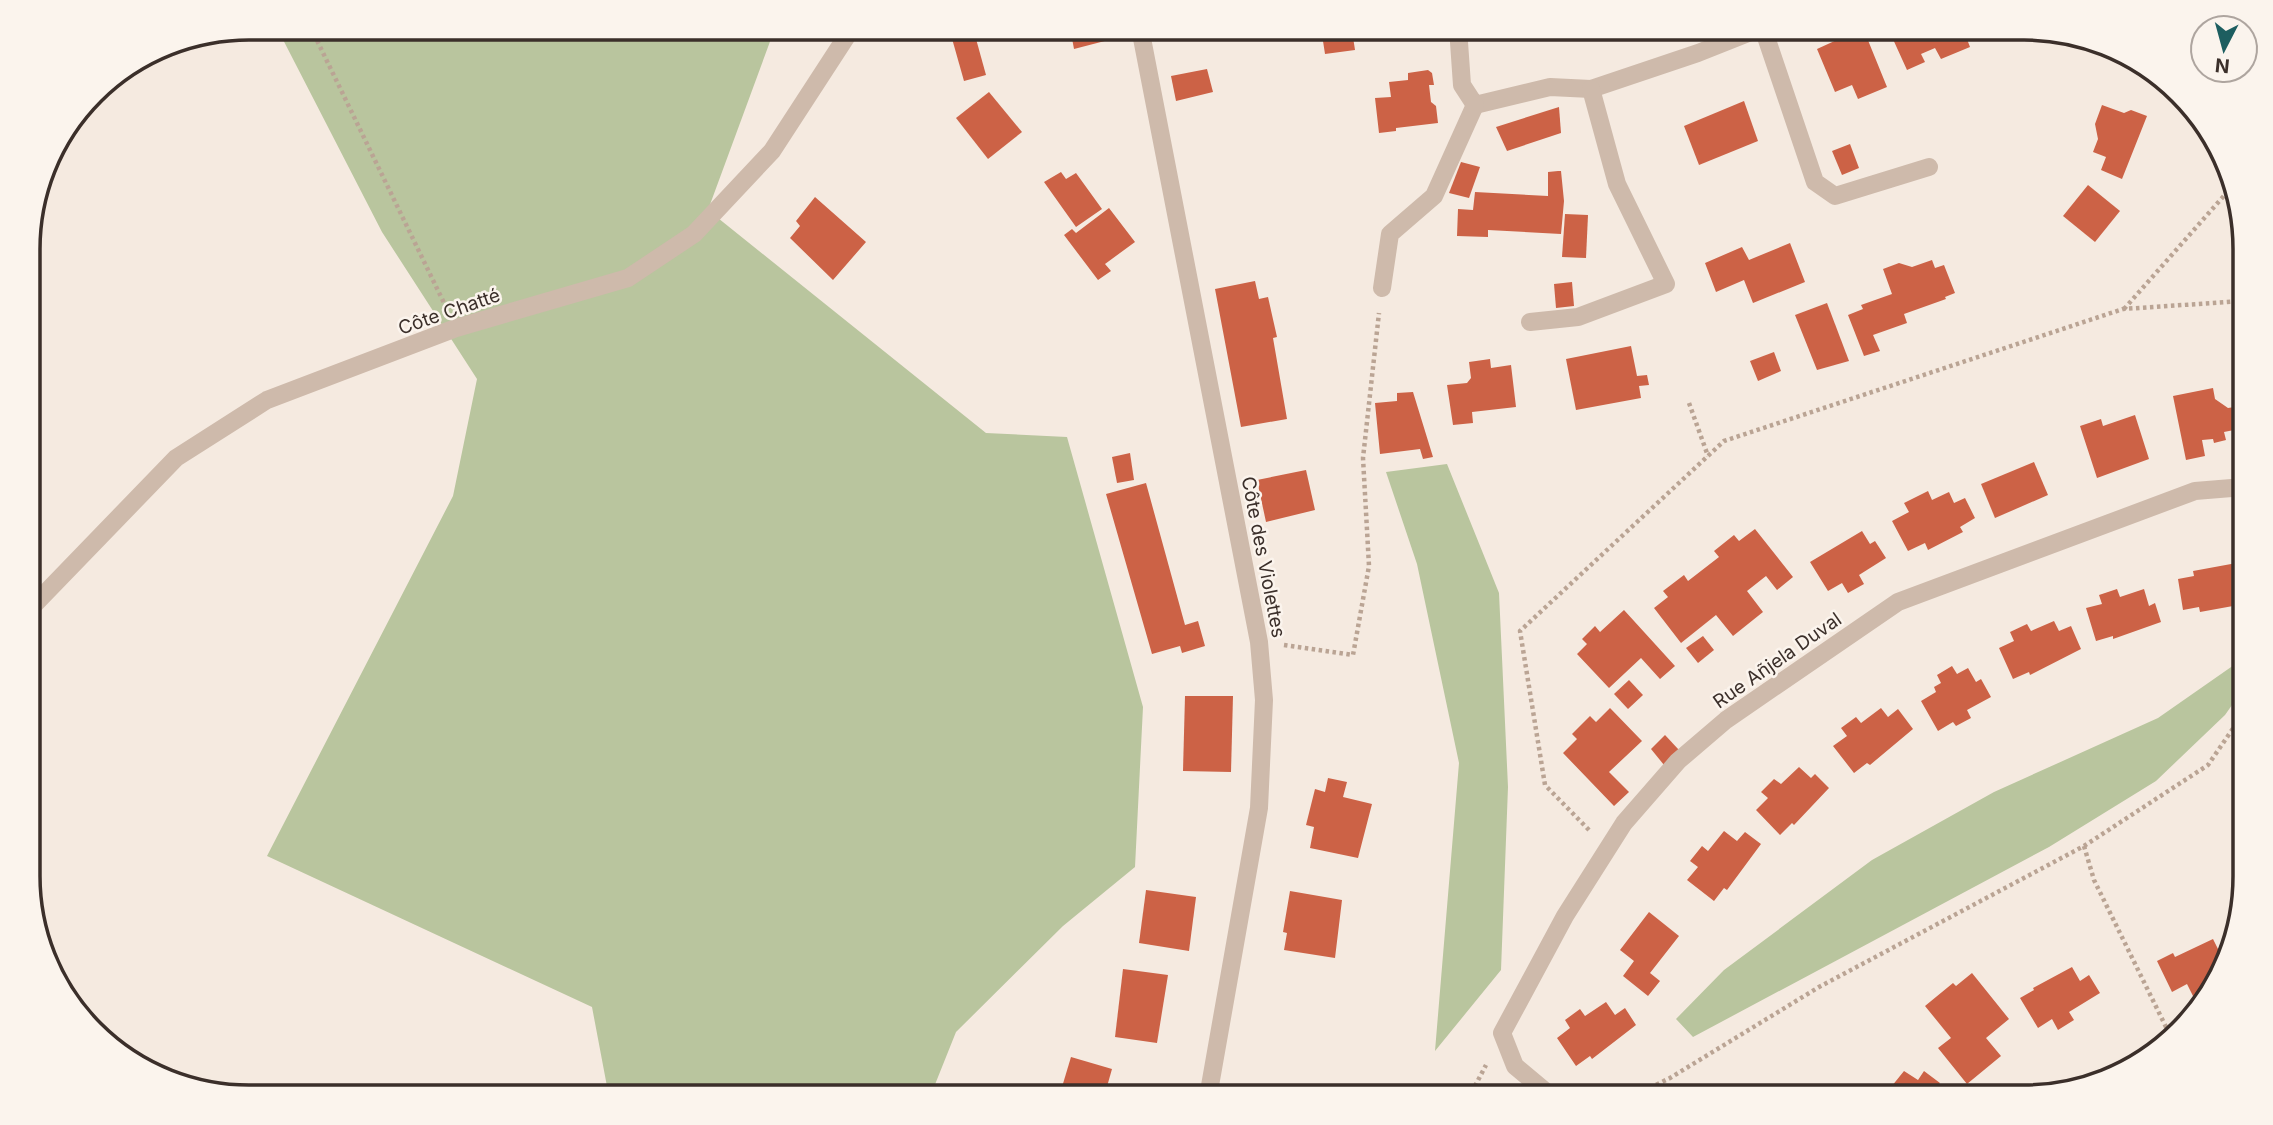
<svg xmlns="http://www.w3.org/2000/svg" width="2273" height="1125" viewBox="0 0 2273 1125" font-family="Inter,sans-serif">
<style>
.green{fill:#b9c59e}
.building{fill:#cc6246}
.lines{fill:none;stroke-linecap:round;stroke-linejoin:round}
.path{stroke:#baa494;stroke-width:4.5;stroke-dasharray:3.5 3.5;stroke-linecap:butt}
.minor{stroke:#cebaab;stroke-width:18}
.labels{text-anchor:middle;stroke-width:5;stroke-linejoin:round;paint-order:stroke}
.street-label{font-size:19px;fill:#3b2f2a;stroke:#fbf4ed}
.rim{fill:none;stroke:#3b2f2a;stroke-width:3.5}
</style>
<rect width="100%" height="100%" fill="#f5eae0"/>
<!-- green -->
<g class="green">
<path d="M277,28H775L708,210L986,433L1067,437L1143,707L1135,867L1063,926L956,1032L930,1097H609L592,1007L267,856L453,496L477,379L382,232Z"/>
<path d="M1447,464L1499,593L1508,787L1501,970L1435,1051L1459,763L1417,564L1386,472Z"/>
<path d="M2244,658V688L2225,715L2156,781L2049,847L1693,1037L1676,1019L1724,970L1872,860L1994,792L2158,718Z"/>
</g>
<!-- building -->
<g class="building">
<path d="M949,28H973L986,75L964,81Z"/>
<path d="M1070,28H1123L1124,36L1074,49Z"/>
<path d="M1863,28L1887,87L1858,99L1852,85L1835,92L1817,49Z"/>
<path d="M1909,28H1977L1965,34L1970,47L1941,59L1935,48L1921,54L1925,62L1907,70L1892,37Z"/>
<path d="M1353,37L1355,50L1325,54L1323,41Z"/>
<path d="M1207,69L1213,92L1176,101L1171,76Z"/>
<path d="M1428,70L1432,73L1434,85H1429L1431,102L1436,106L1438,123L1396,128V131L1379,133L1375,98L1391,97L1389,82L1408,80V73Z"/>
<path d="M989,92L1022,132L988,159L956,118Z"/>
<path d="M1744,101L1758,141L1699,165L1684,126Z"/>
<path d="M2184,102L2200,115L2206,129L2194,118L2180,112Z"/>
<path d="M2102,105L2124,113L2131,110L2147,116L2122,179L2101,170L2106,157L2093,152L2098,139L2095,124Z"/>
<path d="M1559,107L1561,133L1507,151L1496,127Z"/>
<path d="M1850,144L1859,168L1842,175L1832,151Z"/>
<path d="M1461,162L1480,167L1469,198L1449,193Z"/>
<path d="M1558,171H1561L1564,201L1561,234L1488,230V237L1457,236L1458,209L1473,210L1475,192L1548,196V172Z"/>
<path d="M1061,172L1066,179L1076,173L1102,209L1076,227L1044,182Z"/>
<path d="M2088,185L2120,211L2095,242L2063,216Z"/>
<path d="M815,197L866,242L833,280L790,238L800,226L796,221Z"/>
<path d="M1109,208L1135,242L1105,264L1111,271L1098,280L1064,235L1072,229L1076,233Z"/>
<path d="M1565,214L1588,215L1586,258L1562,257Z"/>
<path d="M1790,243L1805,282L1753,303L1744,280L1716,292L1705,263L1742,247L1749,260Z"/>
<path d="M1932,260L1935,268L1944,265L1955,293L1945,297L1946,299L1904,314L1907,323L1873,335L1880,351L1864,356L1848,315L1863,309L1861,305L1892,294L1883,269L1899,263L1912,267Z"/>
<path d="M1255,281L1259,299L1268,297L1277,337L1273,338L1287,419L1241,427L1215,289Z"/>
<path d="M1572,282L1574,306L1556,308L1554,284Z"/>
<path d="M1827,303L1849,361L1817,370L1795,315Z"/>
<path d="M1631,346L1637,376L1647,375L1649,385L1639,386L1641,398L1576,410L1566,359Z"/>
<path d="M1774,352L1781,371L1758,381L1750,361Z"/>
<path d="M1490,359L1491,368L1511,365L1516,407L1472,412L1473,423L1453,425L1447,385L1467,383L1471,378L1469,362Z"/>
<path d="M2213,388L2215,399L2228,408L2241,406L2244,428L2224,432L2226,440L2214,443L2213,439L2202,440L2205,456L2186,460L2173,396Z"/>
<path d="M1413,392L1433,457L1423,459L1420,449L1380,454L1375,403L1397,401V393Z"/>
<path d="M2135,415L2149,459L2097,478L2080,426L2101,419L2103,426Z"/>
<path d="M1130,453L1134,480L1117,483L1112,457Z"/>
<path d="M2034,462L2048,495L1995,518L1981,484Z"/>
<path d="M1306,470L1315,510L1266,522L1257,480Z"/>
<path d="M1146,483L1185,625L1198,621L1205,646L1182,653L1180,646L1152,654L1106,494Z"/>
<path d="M1928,491L1932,500L1949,492L1954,503L1965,498L1975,518L1960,527L1963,532L1928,550L1925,543L1908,551L1892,521L1909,512L1904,503Z"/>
<path d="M1755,529L1793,577L1777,590L1766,576L1747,591L1763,612L1733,636L1716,615L1681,643L1654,608L1668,597L1663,591L1684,575L1688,581L1719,557L1714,551L1734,535L1739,541Z"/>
<path d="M1862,531L1870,544L1875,541L1886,558L1859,575L1864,584L1848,593L1842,583L1828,591L1810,562Z"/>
<path d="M2242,562L2244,604L2200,612L2199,607L2183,610L2178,579L2194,576L2193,571Z"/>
<path d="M2117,589L2120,597L2144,589L2149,606L2155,603L2161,622L2113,639V636L2096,641L2086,608L2102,604L2099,595Z"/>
<path d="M1624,610L1675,666L1660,679L1641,658L1609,688L1577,654L1587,644L1582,639L1595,626L1600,632Z"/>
<path d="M2054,621L2059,631L2071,626L2081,649L2030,675L2029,672L2013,679L1999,648L2014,641L2010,632L2027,624L2031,631Z"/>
<path d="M1703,636L1714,650L1698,663L1686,648Z"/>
<path d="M1952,666L1957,674L1968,668L1976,682L1981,679L1991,697L1967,710L1971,718L1956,726L1953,722L1938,731L1921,701L1936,692L1934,687L1941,683L1937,675Z"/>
<path d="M1629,680L1643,695L1628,709L1614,694Z"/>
<path d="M1185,696H1233L1231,772L1183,771Z"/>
<path d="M1610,708L1642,741L1609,772L1629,792L1614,806L1563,753L1577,739L1572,734L1590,716L1596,722Z"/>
<path d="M1881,708L1888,717L1898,709L1913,729L1870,765L1867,763L1854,773L1833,746L1847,736L1841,728L1856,717L1861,723Z"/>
<path d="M1665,735L1679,750L1664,765L1651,749Z"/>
<path d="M1799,767L1811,778L1815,774L1829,788L1794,825L1792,823L1780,835L1756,810L1768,798L1761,792L1774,779L1781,784Z"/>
<path d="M1328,778L1347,782L1343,797L1372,804L1358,858L1310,848L1314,827L1306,825L1315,789L1325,792Z"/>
<path d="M1724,831L1737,841L1745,832L1761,844L1727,890L1724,888L1714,901L1687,880L1698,867L1690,861L1702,846L1708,851Z"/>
<path d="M1146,890L1196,897L1189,951L1139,943Z"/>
<path d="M1290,891L1342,900L1335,958L1284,950L1287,933L1283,932Z"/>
<path d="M1649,912L1679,936L1650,973L1660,981L1648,996L1623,976L1634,961L1620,950Z"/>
<path d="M2213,939L2220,953L2226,950L2227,953L2222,973L2207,982L2210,988L2202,996L2195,1000L2187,984L2172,992L2157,961L2173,953L2175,957Z"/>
<path d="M2072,967L2080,981L2089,975L2100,993L2069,1012L2074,1020L2058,1030L2052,1019L2038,1028L2020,998L2034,990L2033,988Z"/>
<path d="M1123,969L1168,975L1157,1043L1115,1037Z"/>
<path d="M1972,973L2009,1019L1986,1038L2001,1056L1967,1084L1938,1048L1951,1038L1925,1006L1953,983L1956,986Z"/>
<path d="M1606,1002L1615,1015L1625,1008L1636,1025L1592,1059L1590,1056L1576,1066L1557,1038L1570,1028L1565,1020L1580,1009L1585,1016Z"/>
<path d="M1071,1057L1112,1069L1104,1097H1059Z"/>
<path d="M1904,1071L1918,1080L1924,1071L1940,1083L1930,1097H1883Z"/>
<path d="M1342,1084L1358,1097H1332Z"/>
</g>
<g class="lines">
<!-- path -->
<g class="path">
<path d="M311,28L445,305"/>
<path d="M2124,309L2230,189"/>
<path d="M1689,403L1708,456"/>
<path d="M1284,645L1353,655L1369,566L1363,458L1379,313"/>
<path d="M1589,830L1545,785L1520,631L1724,441L2123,309L2243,301"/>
<path d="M2084,846L2094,880L2166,1027L2171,1032"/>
<path d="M1466,1097L1474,1088L1486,1065"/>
<path d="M1631,1097L1670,1078L1819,987L2084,846L2208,765L2245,711"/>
</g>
<!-- minor -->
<g class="minor">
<path d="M1140,28L1259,642L1264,700L1259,808L1208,1097"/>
<path d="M1458,28L1462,85L1475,105L1550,87L1591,89L1698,53L1761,28"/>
<path d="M1763,28L1815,182L1835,196L1929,167"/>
<path d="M1382,288L1390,234L1434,196L1475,105"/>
<path d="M1530,322L1578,317L1666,284L1617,184L1591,89"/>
<path d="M29,610L176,458L267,400L456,328L628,278L694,234L772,151L852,28"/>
<path d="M1552,1097L1515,1066L1502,1033L1565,916L1624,823L1678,761L1726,720L1898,602L2195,491L2244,487"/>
</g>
</g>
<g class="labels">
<!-- street labels -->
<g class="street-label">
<text transform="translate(449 311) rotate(-19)" y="7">Côte Chatté</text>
<text transform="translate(1264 557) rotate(79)" y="7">Côte des Violettes</text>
<text transform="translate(1777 660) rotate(-35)" y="7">Rue Añjela Duval</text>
</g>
</g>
<!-- crop -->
<path d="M0 0H2273V1125H0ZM249 40H2024A209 209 0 0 1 2233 249V876A209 209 0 0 1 2024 1085H249A209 209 0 0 1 40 876V249A209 209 0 0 1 249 40Z" fill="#fbf4ed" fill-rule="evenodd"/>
<path class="rim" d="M249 40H2024A209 209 0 0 1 2233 249V876A209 209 0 0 1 2024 1085H249A209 209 0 0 1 40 876V249A209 209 0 0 1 249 40Z"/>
<!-- north arrow -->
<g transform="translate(2224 49) rotate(186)"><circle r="33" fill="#fbf4ed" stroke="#aea59f" stroke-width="2"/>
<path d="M0-5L12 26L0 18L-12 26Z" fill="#1d5e60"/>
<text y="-10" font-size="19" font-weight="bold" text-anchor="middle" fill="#3b2f2a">N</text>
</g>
</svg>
